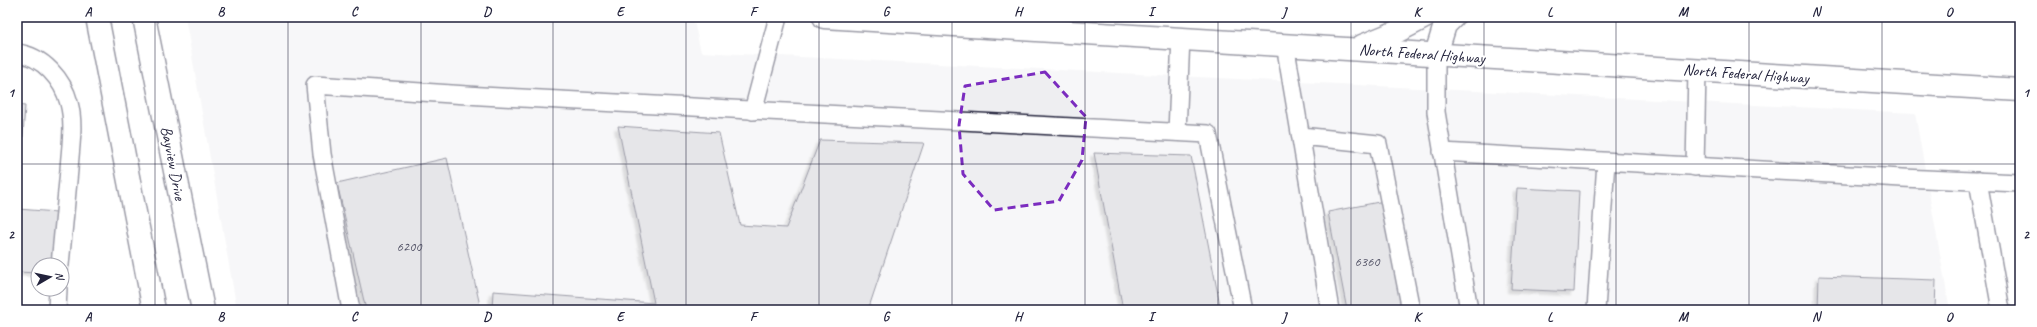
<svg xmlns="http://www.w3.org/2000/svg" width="2037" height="327" viewBox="0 0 2037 327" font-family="Caveat,sans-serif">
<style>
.built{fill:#eeeef1}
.building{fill:#c8c8cf;stroke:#22223b;filter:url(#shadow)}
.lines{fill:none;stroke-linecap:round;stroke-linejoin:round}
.lane-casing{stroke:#22223b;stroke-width:20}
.secondary-casing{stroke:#22223b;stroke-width:25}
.primary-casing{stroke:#22223b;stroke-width:25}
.lane{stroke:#fff;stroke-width:17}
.secondary{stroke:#fff;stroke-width:22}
.primary{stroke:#fff;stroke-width:22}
.marked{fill:none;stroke:#7b2cbf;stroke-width:3;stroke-dasharray:8 5;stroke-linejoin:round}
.grid{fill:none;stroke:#22223b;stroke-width:1;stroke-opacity:0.55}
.labels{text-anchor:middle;stroke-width:4;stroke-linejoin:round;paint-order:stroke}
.number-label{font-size:14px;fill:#4c4c60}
.street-label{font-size:16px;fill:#22223b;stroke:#fff}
.neatline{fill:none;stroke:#22223b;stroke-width:1.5}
.grid-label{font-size:13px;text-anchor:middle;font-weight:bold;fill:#22223b}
</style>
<defs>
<filter id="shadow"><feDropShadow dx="-3.5" dy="3.5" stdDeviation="1" flood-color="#0004"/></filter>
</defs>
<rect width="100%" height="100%" fill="#fff"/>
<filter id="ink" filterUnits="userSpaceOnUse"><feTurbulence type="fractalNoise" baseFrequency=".025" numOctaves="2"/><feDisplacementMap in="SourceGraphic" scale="8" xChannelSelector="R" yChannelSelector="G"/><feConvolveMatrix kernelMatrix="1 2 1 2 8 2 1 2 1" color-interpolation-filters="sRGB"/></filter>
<g filter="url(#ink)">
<!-- built -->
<path class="built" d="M185,17H693L701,52L1915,113L1950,310H237Z"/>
<!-- building -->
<g class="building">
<path d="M17,105L25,106L18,209L57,212L53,265H38V273L17,272Z"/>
<path d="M618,126L719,133L740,225L786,228L820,140L924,143L868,310H492L493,291L654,303Z"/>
<path d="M1094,153L1191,156L1221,310H1123Z"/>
<path d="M447,158L481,310H366L337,183Z"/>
<path d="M1517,188L1579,191L1574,292L1511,289Z"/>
<path d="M1384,201L1405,310H1347L1328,212Z"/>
<path d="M1819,276L1936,280L1935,310H1818Z"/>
</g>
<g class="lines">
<!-- lane casing -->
<g class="lane-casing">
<g id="lane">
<path d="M1285,44L1330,310"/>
<path d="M17,53C43,56 63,80 69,103C75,125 70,149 69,170C66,202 63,233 60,265"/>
<path d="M1436,54V112L1469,310"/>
<path d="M753,111L778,17"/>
<path d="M1177,132L1181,37"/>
<path d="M1301,136L1378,144L1411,310"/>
<path d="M1442,152L1902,178L2020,183"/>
<path d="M1695,167L1697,70"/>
<path d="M1978,181L2001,310"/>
<path d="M57,310L58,289"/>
<path d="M351,310L322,154L315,85L482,96L1208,134L1243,310"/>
<path d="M1596,310L1606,162"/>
</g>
</g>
<!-- secondary casing -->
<g class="secondary-casing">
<g id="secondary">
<path d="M97,17L154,310"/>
<path d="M144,17L203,310"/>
</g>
</g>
<!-- primary casing -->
<g class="primary-casing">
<g id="primary">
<path d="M824,17L2020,90"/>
<path d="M1362,46L1394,33L1425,17"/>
<path d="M1436,54L1445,25L1453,17"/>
</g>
</g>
<!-- lane -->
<use href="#lane" class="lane"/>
<!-- secondary -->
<use href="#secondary" class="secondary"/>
<!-- primary -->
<use href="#primary" class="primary"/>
</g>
</g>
<!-- marked area -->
<path d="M0 0H2037V327H0ZM1045,72L1086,117L1082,160L1059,201L994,210L963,174L959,125L965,86Z" fill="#fff" fill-opacity=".55" fill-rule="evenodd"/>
<path class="marked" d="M1045,72L1086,117L1082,160L1059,201L994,210L963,174L959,125L965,86Z"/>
<!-- grid -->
<path class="grid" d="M155,17V310M288,17V310M421,17V310M553,17V310M686,17V310M819,17V310M952,17V310M1085,17V310M1218,17V310M1351,17V310M1484,17V310M1616,17V310M1749,17V310M1882,17V310M17,164H2020"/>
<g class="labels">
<!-- number labels -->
<g class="number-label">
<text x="409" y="251">6200</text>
<text x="1367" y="266">6360</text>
</g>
<!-- street labels -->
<g class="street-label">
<text transform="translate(1422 53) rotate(4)" y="6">North Federal Highway</text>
<text transform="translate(1746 73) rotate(4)" y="6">North Federal Highway</text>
<text transform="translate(174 163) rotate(79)" y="6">Bayview Drive</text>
</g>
</g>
<!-- margin -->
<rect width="2037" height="327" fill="none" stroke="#fff" stroke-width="44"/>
<!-- north arrow -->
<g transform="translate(50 277) rotate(81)"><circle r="19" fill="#ffffff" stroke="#a7a7b1"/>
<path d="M0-3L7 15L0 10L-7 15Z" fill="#22223b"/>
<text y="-6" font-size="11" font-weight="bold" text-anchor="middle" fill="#22223b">N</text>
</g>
<rect x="22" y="22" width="1993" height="283" class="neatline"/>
<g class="grid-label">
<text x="88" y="16">A</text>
<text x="221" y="16">B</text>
<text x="354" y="16">C</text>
<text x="487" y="16">D</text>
<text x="620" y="16">E</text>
<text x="753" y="16">F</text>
<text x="886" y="16">G</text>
<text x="1018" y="16">H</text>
<text x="1151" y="16">I</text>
<text x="1284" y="16">J</text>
<text x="1417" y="16">K</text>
<text x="1550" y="16">L</text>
<text x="1683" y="16">M</text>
<text x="1816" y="16">N</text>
<text x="1949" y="16">O</text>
<text x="11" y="97">1</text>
<text x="2026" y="97">1</text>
<text x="11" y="239">2</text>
<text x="2026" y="239">2</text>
<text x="88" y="321">A</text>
<text x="221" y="321">B</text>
<text x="354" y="321">C</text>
<text x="487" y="321">D</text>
<text x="620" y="321">E</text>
<text x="753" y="321">F</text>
<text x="886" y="321">G</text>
<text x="1018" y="321">H</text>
<text x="1151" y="321">I</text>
<text x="1284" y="321">J</text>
<text x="1417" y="321">K</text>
<text x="1550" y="321">L</text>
<text x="1683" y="321">M</text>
<text x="1816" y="321">N</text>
<text x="1949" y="321">O</text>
</g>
</svg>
